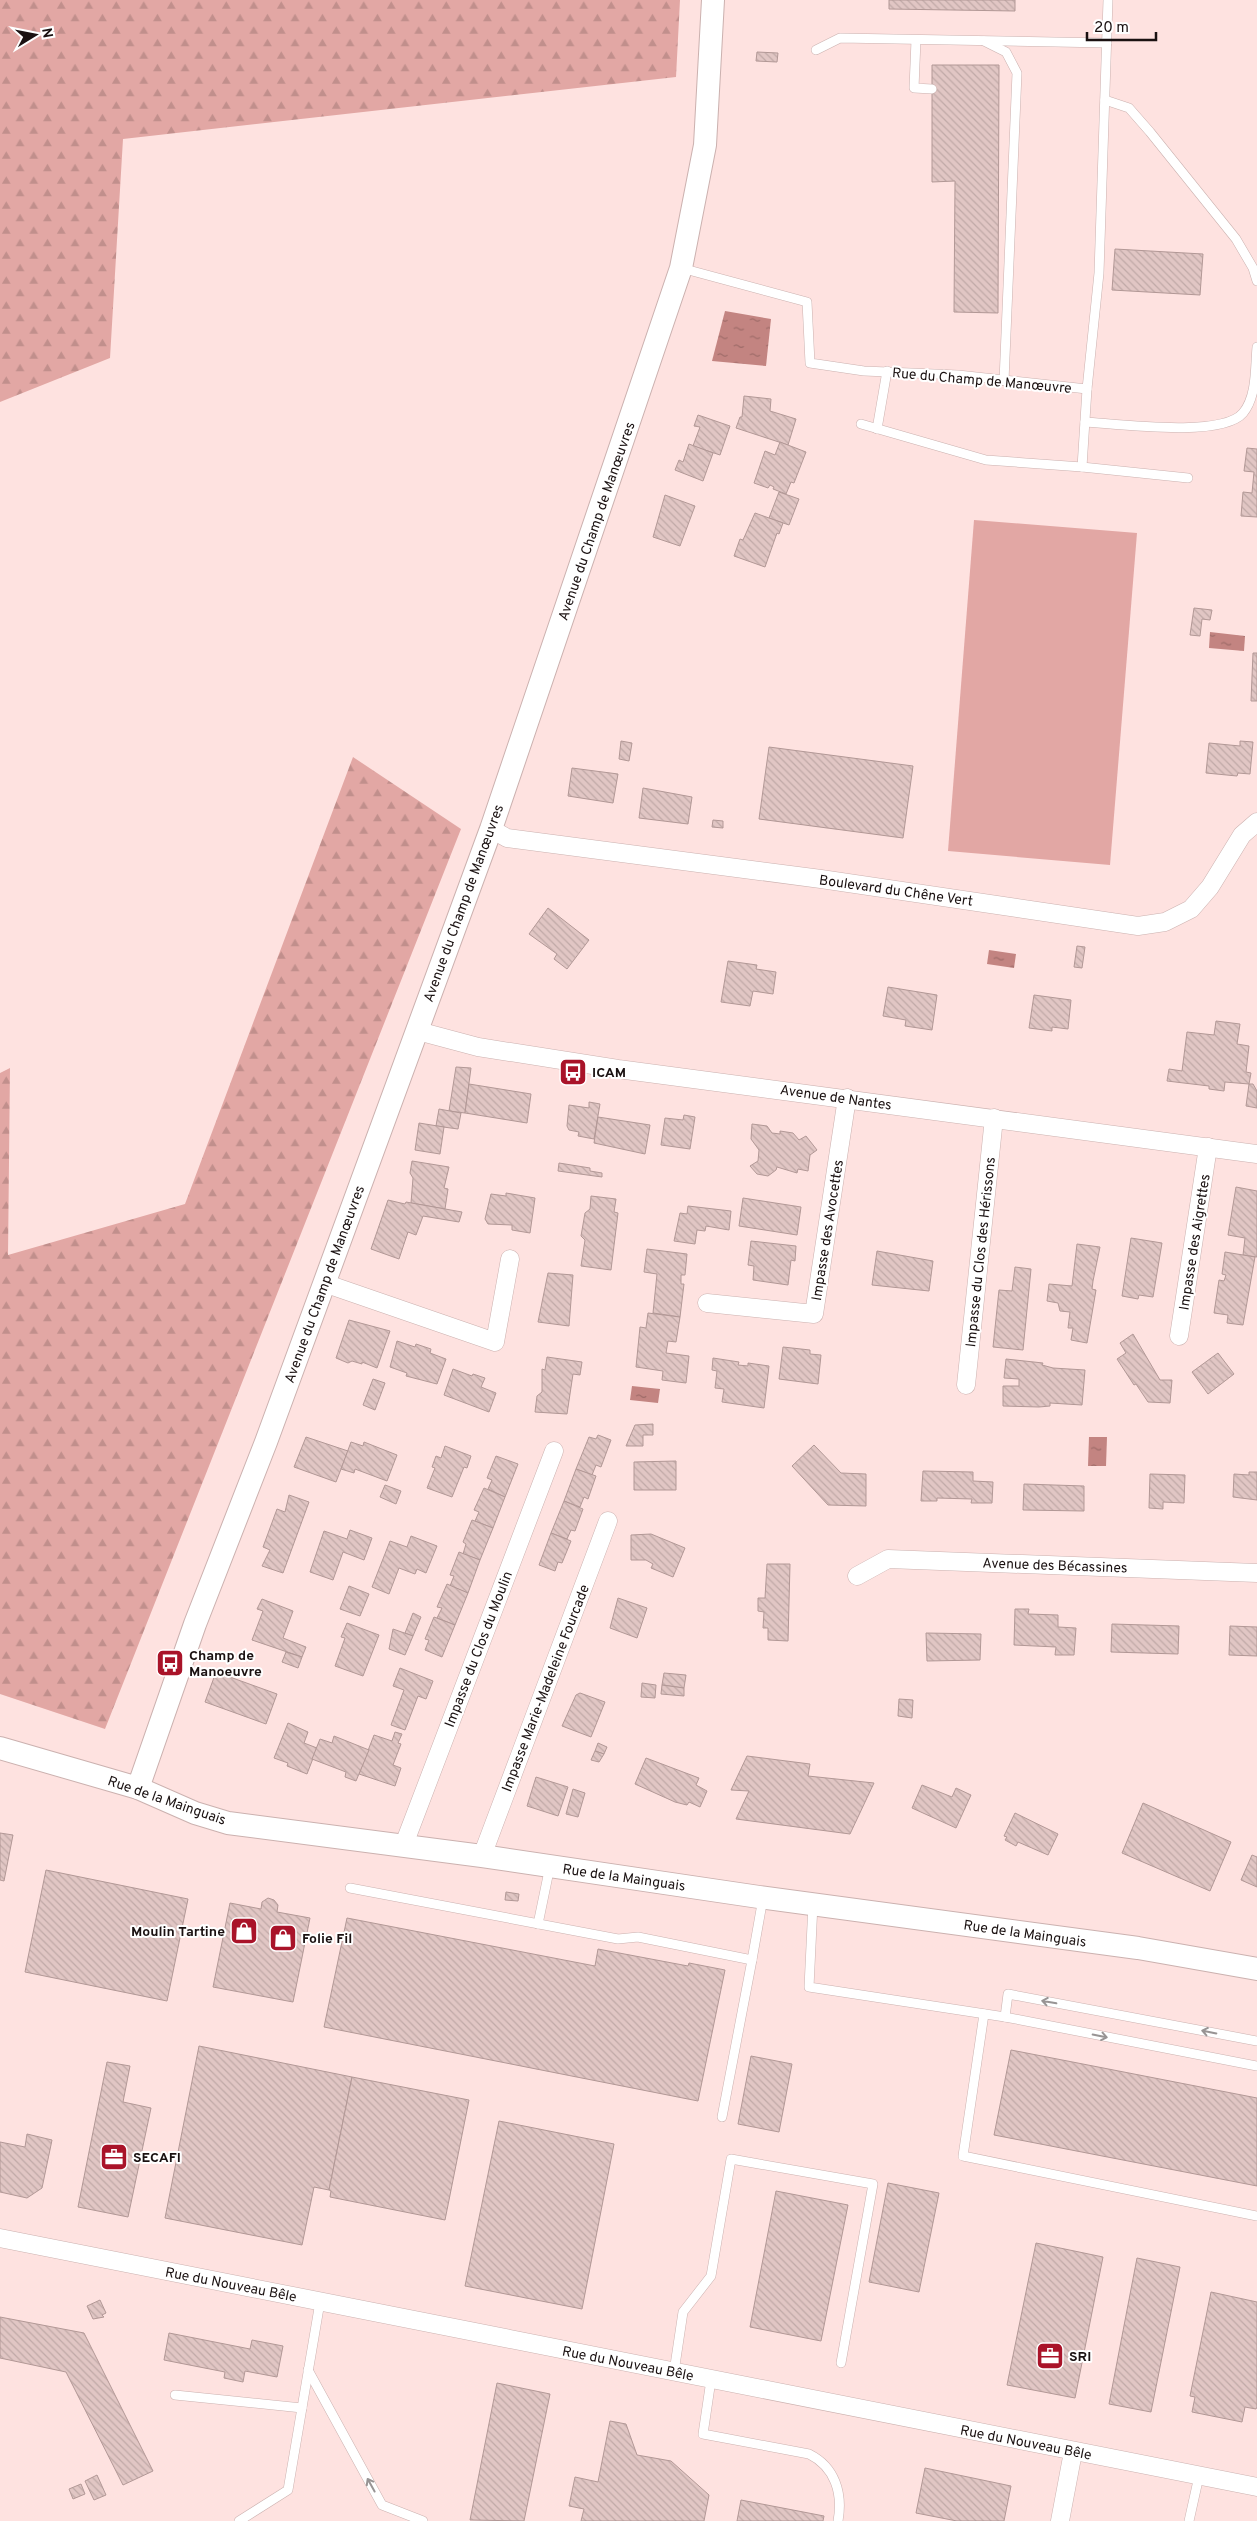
<svg xmlns="http://www.w3.org/2000/svg" width="1257" height="2521" viewBox="0 0 1257 2521" font-family="Overpass,sans-serif">
<style>
.forest{fill:url(#forest-firs)}
.pitch{fill:#e2a7a4}
.water{fill:url(#water-ripples)}
.building{fill:url(#building-back-hatch);stroke:#b29896}
.lines{fill:none;stroke-linecap:round;stroke-linejoin:round}
.service-casing{stroke:#cbb1af;stroke-width:10}
.minor-casing{stroke:#cbb1af;stroke-width:19}
.tertiary-casing{stroke:#cbb1af;stroke-width:24}
.service{stroke:#fff;stroke-width:9}
.minor{stroke:#fff;stroke-width:18}
.tertiary{stroke:#fff;stroke-width:22}
.oneway{stroke:#989494}
.labels{text-anchor:middle;stroke-width:4;stroke-linejoin:round;paint-order:stroke}
.street-label{font-size:14px;fill:#1a1111;stroke:#fff}
.poi-label{font-size:14px;font-weight:bold;fill:#1a1111;stroke:#fff;text-anchor:start}
</style>
<defs>
<pattern id="forest-firs" width="22" height="20" patternUnits="userSpaceOnUse" patternTransform="scale(1.25)"><rect width="22" height="20" fill="#e2a7a4"/><path d="M5 1l3.5 6h-7zM16 11l3.5 6h-7z" fill="#c18f8c"/></pattern>
<pattern id="water-ripples" width="26" height="14" patternUnits="userSpaceOnUse" patternTransform="scale(1.25)"><rect width="26" height="14" fill="#c38481"/><path d="M2 4q2-2 4 0t4 0M15 11q2-2 4 0t4 0" fill="none" stroke="#9e6b68"/></pattern>
<pattern id="building-back-hatch" width="6" height="6" patternUnits="userSpaceOnUse" patternTransform="scale(1.25)"><rect width="6" height="6" fill="#e1c6c4"/><path d="M-1 5l2 2M0 0l6 6M5-1l2 2" fill="none" stroke="#c0a9a7"/></pattern>
</defs>
<rect width="100%" height="100%" fill="#fee2e0"/>
<!-- forest -->
<g class="forest">
<path d="M0,0H680L676,77L123,139L110,358L0,402Z"/>
<path d="M353,757L461,829L105,1729L0,1694V1073L10,1068L8,1255L185,1204Z"/>
</g>
<!-- pitch -->
<path class="pitch" d="M974,520L1137,533L1110,865L948,851Z"/>
<!-- water -->
<g class="water">
<path d="M725,311L771,319L766,366L712,361Z"/>
<path d="M1210,632L1245,636L1244,651L1209,648Z"/>
<path d="M989,950L1016,954L1014,968L987,964Z"/>
<path d="M632,1386L660,1389L658,1403L630,1400Z"/>
<path d="M1089,1437H1107L1106,1466H1088Z"/>
</g>
<!-- building -->
<g class="building">
<path d="M889,0H1015V11L889,9Z"/>
<path d="M757,52L778,53L777,62L756,61Z"/>
<path d="M932,65H999L998,313L954,312L955,181L932,182Z"/>
<path d="M1115,249L1203,254L1200,295L1112,290Z"/>
<path d="M744,396L771,399L770,411L796,419L788,445L736,428L740,417H742Z"/>
<path d="M698,415L730,426L720,455L693,446L700,427L694,426Z"/>
<path d="M780,442L806,452L794,483L791,482L786,494L773,489L774,487L770,485L768,488L754,483L765,451L775,455Z"/>
<path d="M689,444L713,453L703,481L675,470L679,460L683,462Z"/>
<path d="M1247,448L1257,449V517L1241,516L1243,492L1252,493L1254,472L1244,471Z"/>
<path d="M779,492L799,499L789,525L769,518Z"/>
<path d="M665,495L695,506L680,546L653,537Z"/>
<path d="M755,513L783,523L779,534L777,533L765,567L734,556L740,539L743,540Z"/>
<path d="M1194,608L1212,610L1210,620L1202,619L1200,636L1190,635Z"/>
<path d="M1253,653H1257V701H1251Z"/>
<path d="M621,741L632,743L629,761L619,759Z"/>
<path d="M1240,741L1253,742L1250,774L1238,773L1237,776L1206,773L1209,743L1240,746Z"/>
<path d="M769,747L913,766L903,838L759,819Z"/>
<path d="M572,768L618,774L613,803L568,796Z"/>
<path d="M643,788L692,797L688,824L639,818Z"/>
<path d="M713,820L723,821V828L712,827Z"/>
<path d="M548,908L589,940L567,969L554,959L557,954L529,934Z"/>
<path d="M1077,946L1085,947L1082,968L1074,967Z"/>
<path d="M728,961L757,965L756,969L776,972L773,994L753,991L750,1006L721,1002Z"/>
<path d="M888,987L937,995L932,1030L905,1026L906,1020L883,1016Z"/>
<path d="M1034,995L1071,1000L1068,1029L1052,1027V1031L1029,1028Z"/>
<path d="M1216,1021L1240,1024L1237,1044L1249,1046L1246,1072L1251,1073L1249,1084L1225,1082L1224,1091L1209,1089V1086L1167,1081L1169,1069L1182,1071L1187,1032L1214,1035Z"/>
<path d="M456,1067L471,1068L465,1113L449,1111Z"/>
<path d="M469,1084L531,1094L527,1123L465,1113Z"/>
<path d="M1249,1084H1253L1257,1091V1108L1246,1106Z"/>
<path d="M589,1102L600,1104L594,1139L578,1136L579,1132L569,1130L567,1126L569,1105L589,1108Z"/>
<path d="M439,1109L461,1113L458,1129L436,1126Z"/>
<path d="M684,1115L695,1117L690,1149L661,1145L665,1118L683,1120Z"/>
<path d="M598,1117L650,1125L645,1154L594,1143Z"/>
<path d="M419,1123L444,1127L440,1154L415,1150Z"/>
<path d="M752,1124L767,1126L772,1133L780,1134V1131L793,1133L799,1140L806,1136L817,1150L810,1155L808,1171L798,1169L797,1173L777,1167L776,1170L768,1176L757,1174L750,1166L758,1161L759,1150L751,1139Z"/>
<path d="M412,1161L449,1167L444,1188L448,1189L445,1209L411,1203L413,1178L410,1173Z"/>
<path d="M559,1163L590,1168V1171L602,1173V1177L558,1171Z"/>
<path d="M1236,1187L1257,1191V1257L1243,1255L1245,1238L1228,1235Z"/>
<path d="M506,1193L535,1198L530,1233L512,1230V1225L488,1224L485,1219L491,1194L506,1196Z"/>
<path d="M591,1196L616,1199L614,1212L618,1213L611,1270L581,1266L585,1240L581,1236L585,1213L590,1209Z"/>
<path d="M743,1198L801,1207L797,1235L739,1226Z"/>
<path d="M388,1200L405,1204L406,1202L462,1212L459,1222L423,1216L416,1235L408,1232L399,1259L371,1249Z"/>
<path d="M688,1206L731,1211L729,1230L706,1226L705,1231L697,1230L695,1244L674,1241L680,1213L687,1214Z"/>
<path d="M1131,1238L1162,1243L1153,1297L1139,1295L1138,1299L1122,1296Z"/>
<path d="M751,1241L796,1246L795,1261L791,1260L788,1285L753,1280L754,1266L748,1265Z"/>
<path d="M1077,1244L1100,1247L1093,1281L1092,1289L1096,1290L1087,1343L1071,1340L1073,1328H1068L1070,1312L1060,1311L1058,1303L1047,1301L1049,1284L1072,1286Z"/>
<path d="M647,1249L687,1254L685,1275H681V1284H684L680,1317L653,1313L657,1274L644,1272Z"/>
<path d="M877,1251L933,1261L929,1291L872,1285Z"/>
<path d="M1225,1252L1255,1257L1243,1325L1227,1323L1228,1315L1214,1313L1219,1280L1224,1281L1226,1275L1222,1274Z"/>
<path d="M1015,1267L1031,1269L1023,1350L993,1347L999,1290L1012,1291Z"/>
<path d="M548,1273L573,1275L569,1326L538,1322Z"/>
<path d="M648,1313L680,1317L676,1342L668,1341L666,1353L689,1356L686,1383L662,1380L663,1371L636,1367L640,1327L646,1328Z"/>
<path d="M349,1320L390,1331L377,1368L362,1362V1364L352,1361L348,1363L336,1358Z"/>
<path d="M1133,1334L1160,1380H1172L1170,1403L1148,1402L1136,1384L1134,1385L1117,1359L1126,1353L1120,1343Z"/>
<path d="M397,1341L415,1347L416,1344L431,1349L430,1353L446,1359L437,1384L406,1376L407,1373L390,1367Z"/>
<path d="M783,1347L810,1350V1354L821,1355L818,1384L779,1379Z"/>
<path d="M1218,1353L1234,1374L1208,1394L1192,1372Z"/>
<path d="M547,1357L582,1362L580,1375L573,1374L567,1414L535,1412L537,1396L542,1392V1369L545,1370Z"/>
<path d="M713,1358L739,1362L738,1365L748,1366V1363L769,1366L764,1408L722,1402L724,1389L715,1388L717,1371L712,1370Z"/>
<path d="M1006,1359L1043,1363L1042,1365L1053,1368L1085,1370L1082,1405L1050,1403V1406L1039,1407L1003,1406V1386H1019V1379L1004,1378Z"/>
<path d="M453,1369L472,1376L473,1374L485,1378L481,1387L496,1393L489,1412L444,1395Z"/>
<path d="M373,1379L385,1383L375,1410L363,1405Z"/>
<path d="M653,1424V1435H643V1446H626L635,1425Z"/>
<path d="M598,1435L611,1440L601,1467L596,1465L592,1475L576,1469L589,1437L596,1439Z"/>
<path d="M306,1437L348,1451L336,1482L294,1467Z"/>
<path d="M351,1442L363,1446L364,1442L397,1455L387,1481L355,1469L354,1473L341,1469Z"/>
<path d="M814,1445L841,1473L866,1474V1506L828,1505L792,1466Z"/>
<path d="M445,1446L471,1456L467,1468L464,1467L452,1497L427,1488L435,1468L432,1467L436,1456L441,1458Z"/>
<path d="M496,1456L518,1464L505,1497L488,1489L492,1480L487,1478Z"/>
<path d="M676,1461V1490H634V1462Z"/>
<path d="M576,1469L596,1476L588,1499L584,1497L580,1507L564,1501Z"/>
<path d="M923,1471L973,1472V1481L993,1482L992,1503H971L972,1499L937,1498V1501H921Z"/>
<path d="M1249,1472H1257V1500L1233,1497L1234,1474L1249,1475Z"/>
<path d="M1150,1474L1185,1475L1184,1503L1163,1502V1509L1149,1508Z"/>
<path d="M1024,1484L1084,1486V1511L1023,1510Z"/>
<path d="M385,1485L401,1491L396,1504L380,1497Z"/>
<path d="M484,1488L505,1497L493,1528L475,1521L479,1512L474,1510Z"/>
<path d="M289,1495L309,1502L283,1573L262,1566L270,1550L263,1547L277,1509L285,1512Z"/>
<path d="M564,1501L583,1509L575,1531L571,1530L567,1539L551,1533Z"/>
<path d="M472,1520L493,1528L480,1560L463,1554L466,1544L463,1542Z"/>
<path d="M350,1530L372,1538L364,1560L343,1552L333,1580L310,1572L324,1531L347,1539Z"/>
<path d="M551,1533L571,1541L562,1563L558,1562L555,1571L539,1565Z"/>
<path d="M651,1534L685,1548L673,1577L651,1568L653,1564L646,1560H631V1535Z"/>
<path d="M411,1536L437,1546L426,1573L417,1569L415,1574L399,1568L389,1594L372,1587L390,1541L407,1547Z"/>
<path d="M459,1552L480,1560L468,1593L450,1586L454,1576L450,1575Z"/>
<path d="M767,1564H790L788,1641L768,1640V1628H763L764,1612L758,1611V1598H765Z"/>
<path d="M447,1584L468,1593L455,1625L437,1618L442,1608L437,1607Z"/>
<path d="M349,1586L369,1594L360,1616L340,1609Z"/>
<path d="M618,1598L647,1608L637,1638L610,1628Z"/>
<path d="M262,1599L293,1611L283,1638L306,1647L302,1657L252,1640L263,1611L257,1609Z"/>
<path d="M1015,1609H1029L1028,1614L1058,1615V1627L1076,1628L1074,1655H1055L1056,1647L1014,1645Z"/>
<path d="M413,1613L421,1617L413,1636L405,1633Z"/>
<path d="M434,1617L455,1625L442,1657L425,1650L429,1640L425,1639Z"/>
<path d="M347,1623L379,1635L363,1676L335,1666L345,1638L341,1637Z"/>
<path d="M1112,1624L1179,1626L1178,1654L1111,1652Z"/>
<path d="M1230,1626L1257,1627V1656L1229,1655Z"/>
<path d="M393,1629L413,1636L405,1655L389,1649Z"/>
<path d="M926,1633L981,1634L980,1660L927,1661Z"/>
<path d="M286,1652L302,1657L298,1668L282,1662Z"/>
<path d="M400,1668L433,1681L426,1699L418,1696L405,1730L391,1725L404,1690L393,1686Z"/>
<path d="M216,1672L277,1694L266,1724L205,1702Z"/>
<path d="M664,1673L686,1675L684,1688L662,1685Z"/>
<path d="M642,1683L656,1685L655,1698L641,1697Z"/>
<path d="M662,1685L684,1688V1696L661,1694Z"/>
<path d="M580,1693L605,1702L591,1737L562,1726L576,1695Z"/>
<path d="M899,1699L913,1700L912,1718L898,1716Z"/>
<path d="M288,1723L308,1732L304,1743L317,1748L307,1774L287,1766L288,1763L274,1758Z"/>
<path d="M395,1732L402,1734L398,1743L401,1744L393,1765L401,1768L395,1786L359,1774L374,1735L392,1741Z"/>
<path d="M334,1736L369,1750L356,1781L345,1777L346,1772L312,1759L320,1739L332,1743Z"/>
<path d="M598,1743L607,1747L604,1754L595,1751Z"/>
<path d="M595,1751L604,1754L599,1762L591,1760Z"/>
<path d="M747,1756L810,1764L808,1776L874,1783L850,1834L736,1819L749,1791L731,1790Z"/>
<path d="M646,1758L699,1778L696,1785L707,1791L700,1807L689,1802L687,1805L675,1802L635,1784Z"/>
<path d="M536,1777L568,1787L558,1816L527,1806Z"/>
<path d="M922,1785L952,1797L956,1788L971,1795L956,1828L912,1808Z"/>
<path d="M573,1789L585,1793L578,1817L566,1814Z"/>
<path d="M1143,1803L1231,1842L1210,1891L1122,1853Z"/>
<path d="M1015,1813L1058,1834L1048,1855L1018,1842L1016,1846L1005,1840L1007,1837L1004,1836Z"/>
<path d="M0,1833L13,1835L4,1881L0,1880Z"/>
<path d="M1252,1855L1257,1857V1887L1241,1880Z"/>
<path d="M46,1870L188,1899L167,2001L25,1972Z"/>
<path d="M506,1892L519,1894L518,1901L505,1900Z"/>
<path d="M268,1898L274,1900L278,1905L277,1912L310,1918L293,2002L213,1987L230,1903L261,1909L262,1902Z"/>
<path d="M347,1918L595,1966L598,1949L688,1966L689,1963L725,1970L698,2101L324,2027Z"/>
<path d="M199,2046L352,2077L329,2190L314,2187L302,2245L165,2218Z"/>
<path d="M1011,2050L1257,2098V2186L994,2135Z"/>
<path d="M751,2056L792,2064L779,2132L738,2124Z"/>
<path d="M107,2062L130,2066L123,2102L151,2108L128,2217L78,2207Z"/>
<path d="M352,2077L469,2100L445,2220L330,2197L331,2191L329,2190Z"/>
<path d="M499,2121L614,2144L582,2309L465,2286Z"/>
<path d="M27,2134L52,2140L42,2188L27,2198L0,2192V2142L25,2147Z"/>
<path d="M888,2183L939,2193L919,2292L869,2282Z"/>
<path d="M776,2191L848,2205L821,2341L750,2327Z"/>
<path d="M1036,2243L1103,2257L1075,2398L1007,2385Z"/>
<path d="M1137,2258L1180,2267L1151,2412L1109,2404Z"/>
<path d="M1211,2292L1257,2302V2407L1256,2409L1245,2407L1242,2422L1192,2412L1195,2397L1190,2396Z"/>
<path d="M100,2300L106,2313L102,2315L104,2317L93,2319L87,2306Z"/>
<path d="M0,2317L84,2333L153,2471L123,2485L66,2372L0,2358Z"/>
<path d="M169,2333L250,2349L252,2340L283,2346L277,2377L245,2371L243,2382L224,2378L225,2372L164,2360Z"/>
<path d="M497,2383L550,2394L524,2521L470,2520Z"/>
<path d="M610,2421L626,2424L637,2455L671,2461L709,2495L704,2521H581L584,2509L569,2506L575,2477L598,2482Z"/>
<path d="M925,2468L1011,2486L1004,2521H957L916,2513Z"/>
<path d="M97,2475L106,2495L94,2500L85,2481Z"/>
<path d="M81,2484L85,2494L73,2499L69,2489Z"/>
<path d="M741,2500L824,2516L823,2521H737Z"/>
</g>
<g class="lines">
<!-- service casing -->
<g class="service-casing">
<g id="service">
<path d="M916,40L914,88L932,89"/>
<path d="M984,41L1006,52L1017,73L1004,381"/>
<path d="M816,50L840,38L1107,43"/>
<path d="M1105,100L1129,108L1150,132L1236,239L1253,268L1257,281"/>
<path d="M681,268L807,302L810,363L864,371L958,375L1087,389L1099,273L1108,0"/>
<path d="M1087,389L1082,467L1188,478"/>
<path d="M1085,422C1118,424 1222,438 1243,413C1257,396 1255,368 1257,347"/>
<path d="M861,424L986,460L1082,467"/>
<path d="M877,429L887,371"/>
<path d="M350,1888L618,1939L638,1937L752,1960L763,1898"/>
<path d="M813,1904L809,1987L1005,2017"/>
<path d="M538,1924L550,1866"/>
<path d="M984,2014L963,2156L1257,2216"/>
<path d="M1257,2041L1008,1994L1005,2017L1257,2066"/>
<path d="M722,2117L752,1960"/>
<path d="M308,2370L382,2505L423,2521"/>
<path d="M674,2372L683,2312L711,2276L731,2159L873,2184L841,2363"/>
<path d="M711,2380L703,2434L809,2454C835,2467 843,2493 838,2521"/>
<path d="M175,2395L302,2408"/>
<path d="M239,2521L288,2490L320,2302"/>
<path d="M1189,2521L1199,2476"/>
</g>
</g>
<!-- minor casing -->
<g class="minor-casing">
<g id="minor">
<path d="M491,829L507,838L821,879L1138,926L1165,922L1191,909L1210,887L1242,835L1257,822"/>
<path d="M418,1031L478,1047L618,1069L1257,1154"/>
<path d="M324,1283L495,1342L510,1259"/>
<path d="M707,1303L814,1314L847,1098"/>
<path d="M1179,1336L1208,1147"/>
<path d="M966,1385L994,1118"/>
<path d="M857,1576L888,1559L1257,1573"/>
<path d="M403,1847L554,1451"/>
<path d="M482,1856L608,1521"/>
<path d="M0,2238L1257,2487"/>
<path d="M1060,2521L1073,2452"/>
</g>
</g>
<!-- tertiary casing -->
<g class="tertiary-casing">
<g id="tertiary">
<path d="M0,1748L138,1788L195,1813L228,1823L482,1856L759,1897L1138,1948L1257,1969"/>
<path d="M138,1788L195,1624L266,1442L491,829L681,268L705,145L713,0"/>
</g>
</g>
<!-- service -->
<use href="#service" class="service"/>
<!-- minor -->
<use href="#minor" class="minor"/>
<!-- tertiary -->
<use href="#tertiary" class="tertiary"/>
</g>
<!-- one-way arrows -->
<defs><path id="oneway-shaft" d="M-6 0H5M1.5-3L5.5 0L1.5 3" fill="none" stroke-width="1.6" stroke-linecap="round" stroke-linejoin="round" transform="scale(1.25)"/></defs>
<g class="oneway">
<use href="#oneway-shaft" transform="translate(1049 2002) rotate(-170)"/>
<use href="#oneway-shaft" transform="translate(1209 2032) rotate(-169)"/>
<use href="#oneway-shaft" transform="translate(1100 2036) rotate(11)"/>
<use href="#oneway-shaft" transform="translate(371 2485) rotate(-119)"/>
</g>
<!-- icons -->
<defs>
<g id="bus-square" transform="scale(1.4375)"><rect x="-9" y="-9" width="18" height="18" rx="4" fill="#a91329" stroke="#fff"/><path d="M-5-6H5V4H4V6H2V4H-2V6H-4V4H-5ZM-3.5-4V0h7V-4ZM-3.5 1.2v1.5H-2V1.2ZM2 1.2v1.5H3.5V1.2Z" fill="#fff"/></g>
<g id="shop-square" transform="scale(1.4375)"><rect x="-9" y="-9" width="18" height="18" rx="4" fill="#a91329" stroke="#fff"/><path d="M-5-2.5h2.3a2.7 3.5 0 0 1 5.4 0H5L5.5 6h-11ZM-1.5-2.5h3a1.5 2.3 0 0 0-3 0Z" fill="#fff"/></g>
<g id="office-square" transform="scale(1.4375)"><rect x="-9" y="-9" width="18" height="18" rx="4" fill="#a91329" stroke="#fff"/><path d="M-6-3h4V-5.5h4V-3h4V5H-6ZM-1-4.5V-3h2v-1.5ZM-6 0V1H6V0Z" fill="#fff"/></g>
</defs>
<g fill-rule="evenodd">
<use href="#bus-square" x="573" y="1072"/>
<use href="#bus-square" x="170" y="1663"/>
<use href="#shop-square" x="244" y="1931"/>
<use href="#shop-square" x="283" y="1938"/>
<use href="#office-square" x="114" y="2157"/>
<use href="#office-square" x="1050" y="2356"/>
</g>
<g class="labels">
<!-- street labels -->
<g class="street-label">
<text transform="translate(982 380) rotate(5)" y="5">Rue du Champ de Manœuvre</text>
<text transform="translate(596 521) rotate(-71)" y="5">Avenue du Champ de Manœuvres</text>
<text transform="translate(896 890) rotate(8)" y="5">Boulevard du Chêne Vert</text>
<text transform="translate(463 903) rotate(-70)" y="5">Avenue du Champ de Manœuvres</text>
<text transform="translate(836 1097) rotate(8)" y="5">Avenue de Nantes</text>
<text transform="translate(827 1230) rotate(-81)" y="5">Impasse des Avocettes</text>
<text transform="translate(1194 1242) rotate(-81)" y="5">Impasse des Aigrettes</text>
<text transform="translate(980 1252) rotate(-84)" y="5">Impasse du Clos des Hérissons</text>
<text transform="translate(324 1284) rotate(-70)" y="5">Avenue du Champ de Manœuvres</text>
<text transform="translate(1055 1565) rotate(2)" y="5">Avenue des Bécassines</text>
<text transform="translate(478 1649) rotate(-69)" y="5">Impasse du Clos du Moulin</text>
<text transform="translate(545 1688) rotate(-69)" y="5">Impasse Marie-Madeleine Fourcade</text>
<text transform="translate(167 1800) rotate(19)" y="5">Rue de la Mainguais</text>
<text transform="translate(624 1877) rotate(8)" y="5">Rue de la Mainguais</text>
<text transform="translate(1025 1933) rotate(8)" y="5">Rue de la Mainguais</text>
<text transform="translate(231 2284) rotate(11)" y="5">Rue du Nouveau Bêle</text>
<text transform="translate(628 2363) rotate(11)" y="5">Rue du Nouveau Bêle</text>
<text transform="translate(1026 2442) rotate(11)" y="5">Rue du Nouveau Bêle</text>
</g>
<!-- poi labels -->
<g class="poi-label">
<text x="592" y="1077">ICAM</text>
<text x="189" y="1660">Champ de<tspan x="189" dy="16">Manoeuvre</tspan></text>
<text x="225" y="1936" text-anchor="end">Moulin Tartine</text>
<text x="302" y="1943">Folie Fil</text>
<text x="133" y="2162">SECAFI</text>
<text x="1069" y="2361">SRI</text>
</g>
</g>
<!-- north arrow -->
<g transform="translate(35 35) rotate(80)" stroke="#ffffff" stroke-width="4" paint-order="stroke">
<path d="M0-4L9 19L0 12L-9 19Z" fill="#1a1111"/>
<text y="-8" font-size="14" font-weight="bold" text-anchor="middle" fill="#1a1111">N</text>
</g>
<!-- scale -->
<path d="M1087 32v8h69v-8" fill="none" stroke="#1a1111" stroke-width="2.5"/>
<text x="1094" y="32" font-size="15" fill="#1a1111" stroke="#ffffff" stroke-width="4" paint-order="stroke">20 m</text>
</svg>
